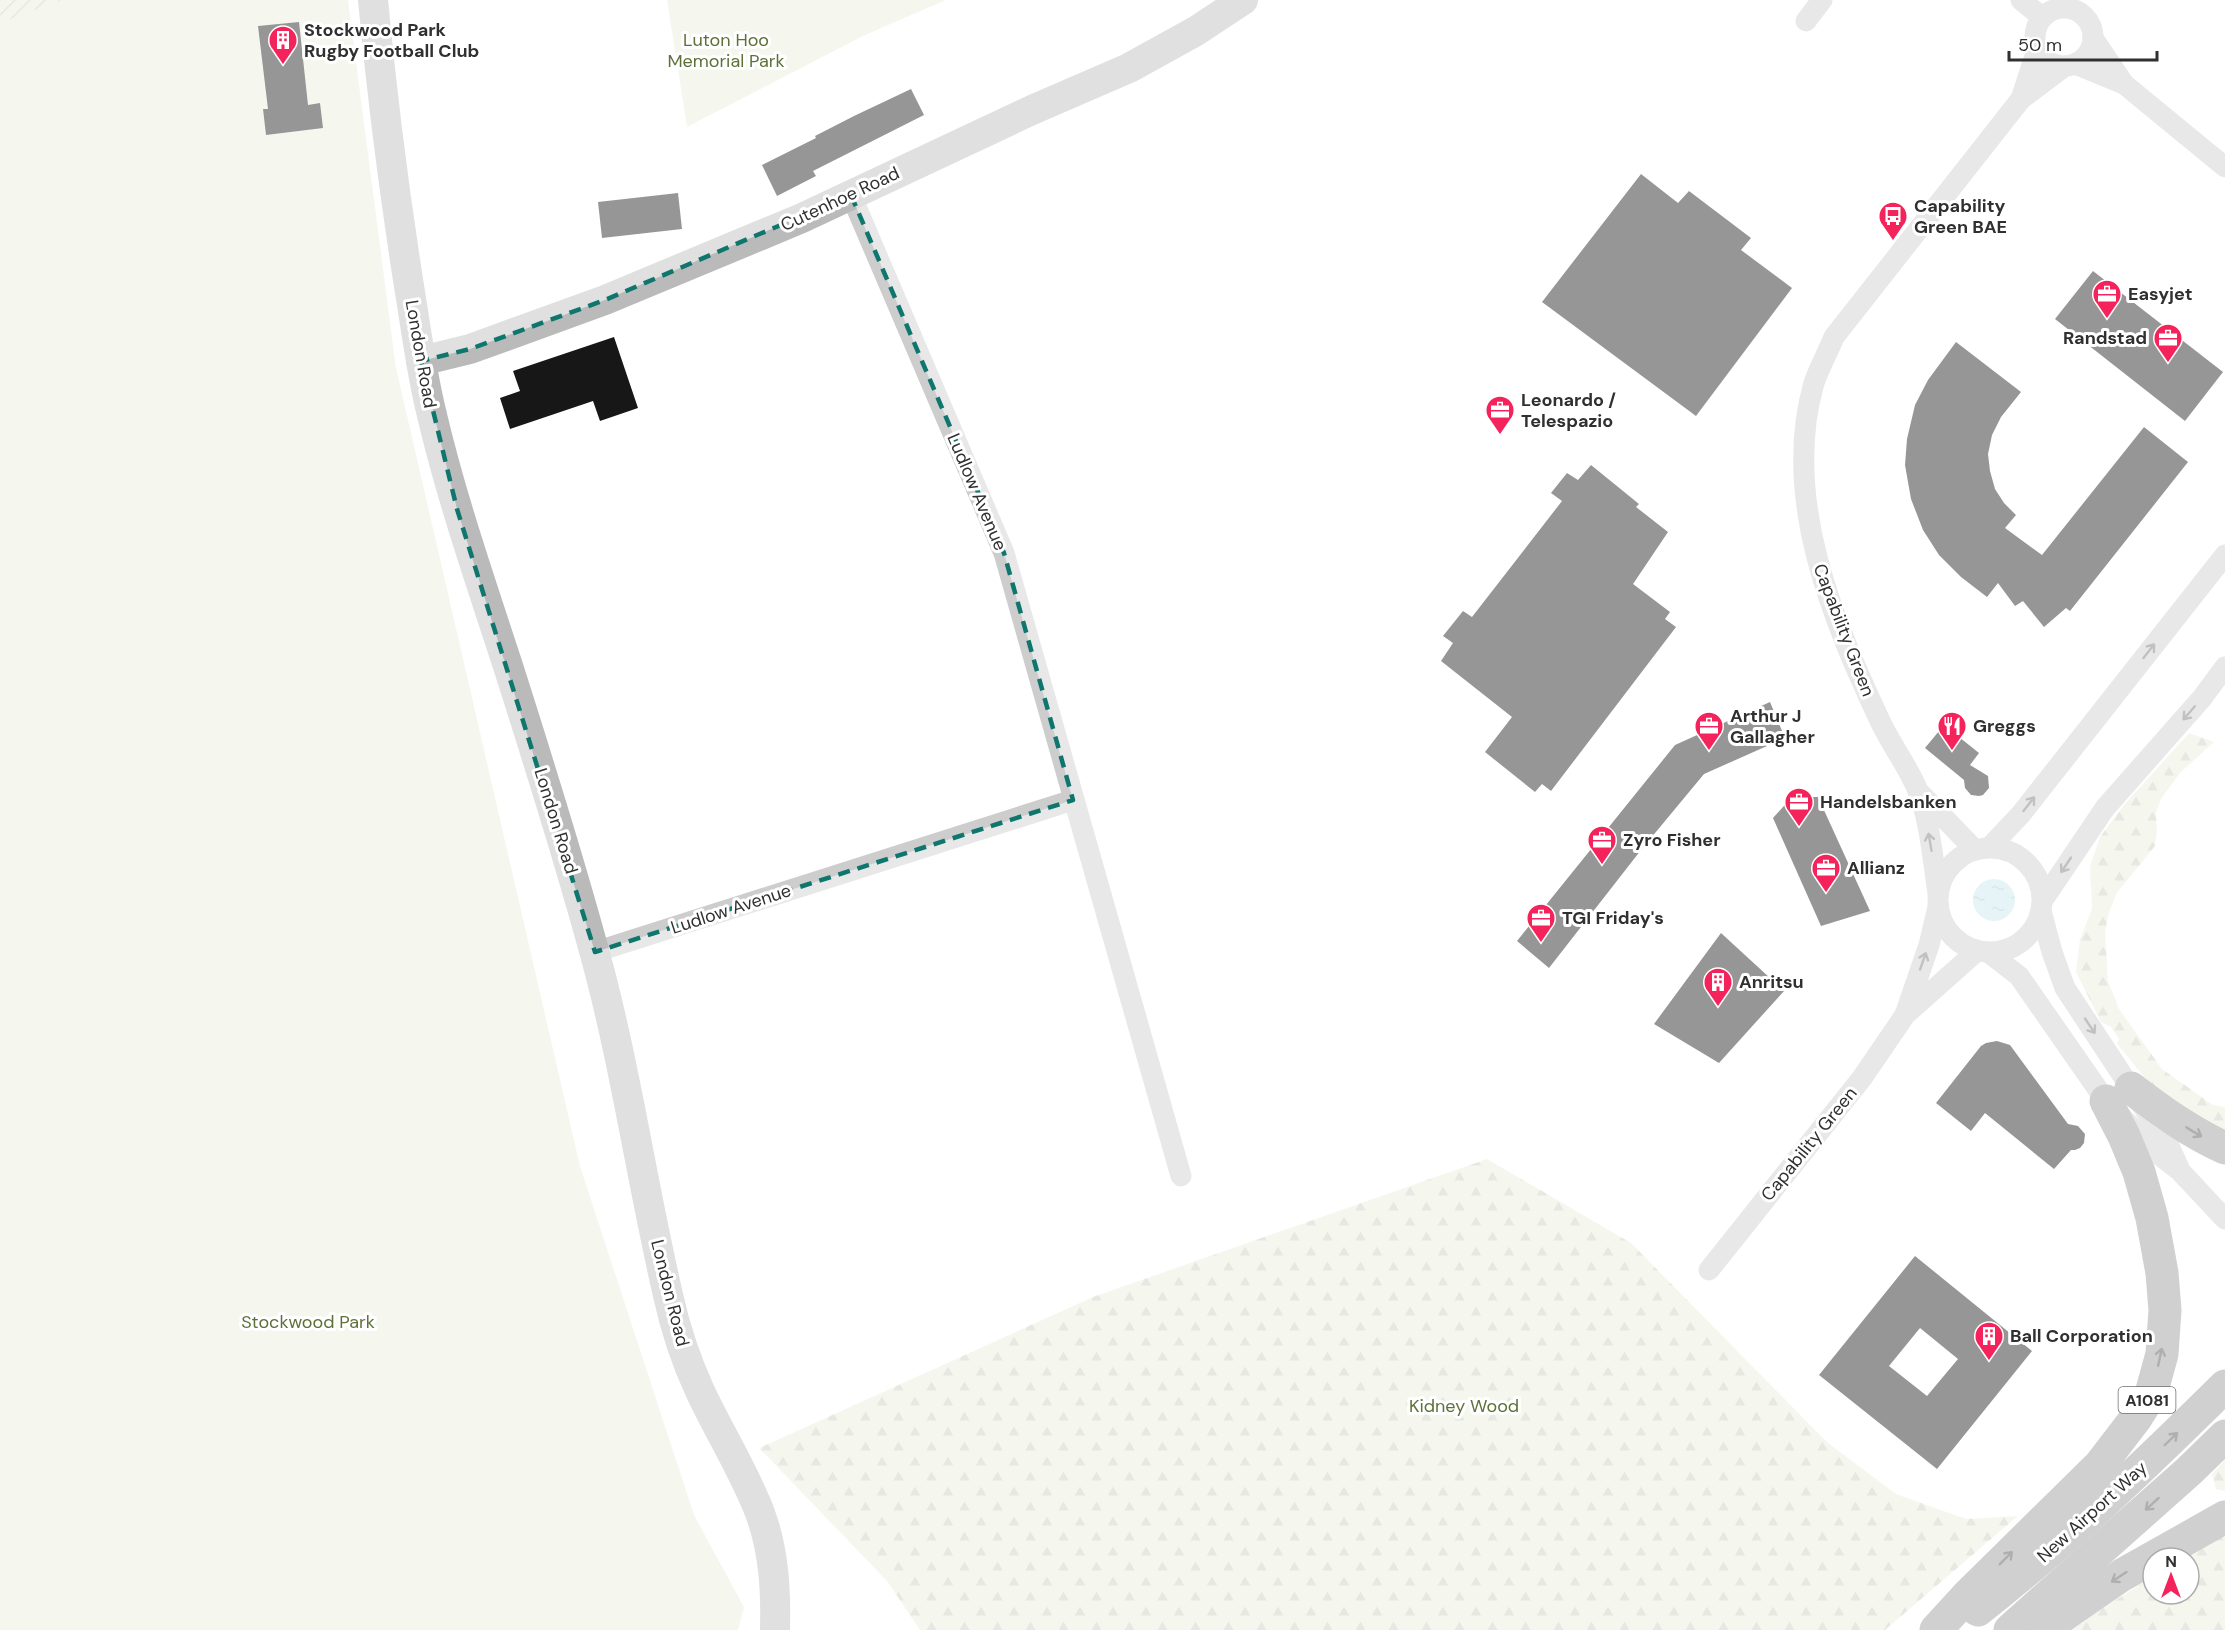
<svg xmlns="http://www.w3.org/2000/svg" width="2225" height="1630" viewBox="0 0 2225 1630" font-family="'DM Sans',sans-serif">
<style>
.forest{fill:url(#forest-firs)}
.park{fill:#e9eedc}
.garden{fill:url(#garden-furrows)}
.water{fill:url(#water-ripples)}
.building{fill:#171717;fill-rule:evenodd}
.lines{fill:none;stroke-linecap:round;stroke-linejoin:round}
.street{stroke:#cdcdcd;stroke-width:21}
.secondary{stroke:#bababa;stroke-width:30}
.highway{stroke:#979797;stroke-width:33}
.oneway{stroke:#777}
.oneway2{stroke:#4f4f4f}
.marked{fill:none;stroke:#0f766e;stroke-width:4.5;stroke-dasharray:12 8;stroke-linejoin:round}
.labels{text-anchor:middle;stroke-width:6;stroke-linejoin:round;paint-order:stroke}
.shield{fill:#fff;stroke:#6e6e6e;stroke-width:1.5}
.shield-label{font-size:16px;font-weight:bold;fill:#303030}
.poi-label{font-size:18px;font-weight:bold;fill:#303030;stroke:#fff;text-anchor:start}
.park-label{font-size:18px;fill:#5d7038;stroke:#fff}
.street-label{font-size:18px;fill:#303030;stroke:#fff}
</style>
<defs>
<pattern id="forest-firs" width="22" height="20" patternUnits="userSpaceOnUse" patternTransform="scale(1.5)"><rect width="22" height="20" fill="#e9eedc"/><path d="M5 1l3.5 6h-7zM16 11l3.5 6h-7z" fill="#c8ccbd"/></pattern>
<pattern id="garden-furrows" width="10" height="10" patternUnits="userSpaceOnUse" patternTransform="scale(1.5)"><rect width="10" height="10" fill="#e9eedc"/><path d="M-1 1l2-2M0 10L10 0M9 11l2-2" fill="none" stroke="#c8ccbd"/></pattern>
<pattern id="water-ripples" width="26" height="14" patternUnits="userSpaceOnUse" patternTransform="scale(1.5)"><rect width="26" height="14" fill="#c7e7ef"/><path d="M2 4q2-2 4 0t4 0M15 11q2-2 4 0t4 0" fill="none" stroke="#abc6cd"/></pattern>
</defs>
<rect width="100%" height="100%" fill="#fff"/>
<!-- forest -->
<g class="forest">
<path d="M2189,733L2214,742L2180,773L2161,799L2156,813L2157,831L2155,846L2117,893L2109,912L2105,932L2108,981L2119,1009L2162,1069L2213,1105L2225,1107V1130L2182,1112L2151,1085L2117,1044L2119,1039L2111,1027L2101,1022L2076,972L2080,939L2092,909L2090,866L2100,837L2124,805Z"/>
<path d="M1487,1159L1631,1243L1828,1443L1896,1494L1966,1519L2018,1516L1885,1630H920L887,1581L759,1448L1093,1297Z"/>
<path d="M2225,1460V1491L2216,1489L2212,1474Z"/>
<path d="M2225,1529V1630H2069L2153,1576V1594H2189V1558H2180Z"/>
</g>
<!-- park -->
<g class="park">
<path d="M0,0H348L396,368L580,1166L694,1515L744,1607L738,1630H0Z"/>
<path d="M667,0H946L863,36L687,127Z"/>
</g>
<!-- garden -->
<path class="garden" d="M0,0H62L0,23Z"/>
<!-- water -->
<circle class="water" cx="1994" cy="900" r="21"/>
<!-- building -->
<g class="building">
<path d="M299,22L308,105L320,103L323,128L266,135L263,109H268L258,26Z"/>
<path d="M911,89L924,115L813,171L816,176L777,196L762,165L816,138L815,136L854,116Z"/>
<path d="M1641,174L1678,203L1689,191L1751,238L1741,250L1792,288L1696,416L1542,302Z"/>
<path d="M678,193L682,229L602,238L598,202Z"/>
<path d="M2093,271L2223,372L2185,421L2055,319Z"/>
<path d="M614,337L638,408L600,421L593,401L510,429L500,398L520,391L513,371Z"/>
<path d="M1956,342L2021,392L2001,417L1992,435L1988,454L1990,471L1995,489L2004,503L2016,515L2005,528L2042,555L2144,427L2188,462L2070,611L2066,608L2044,627L2023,601L2015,606L1998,583L1987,597L1961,577L1939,555L1923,530L1911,499L1905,465L1907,439L1915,405L1928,380Z"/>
<path d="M1591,465L1639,504L1636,507L1668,532L1633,584L1670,612L1665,619L1676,627L1551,791L1542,784L1535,792L1485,752L1512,717L1441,661L1453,643L1443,636L1463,611L1472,617L1562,501L1551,493L1567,473L1578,480Z"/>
<path d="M1770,702L1785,738L1704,774L1641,850L1549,968L1517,941L1675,745Z"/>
<path d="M1944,725L1979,753L1970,765L1988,776L1989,788L1983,795L1979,796L1971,795L1965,788L1964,780L1925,748Z"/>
<path d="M1792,797H1818L1870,911L1821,926L1773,818Z"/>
<path d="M1721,933L1784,991L1719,1063L1654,1024Z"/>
<path d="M1997,1041L2010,1045L2068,1124L2078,1126L2085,1134L2084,1143L2080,1148L2075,1150H2071L2054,1169L1985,1113L1971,1131L1936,1103L1981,1046L1986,1043Z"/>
<path d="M1915,1256L2032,1351L1937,1469L1819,1375ZM1920,1328L1958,1359L1927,1396L1889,1366Z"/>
</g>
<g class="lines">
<!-- street -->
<g class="street">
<path d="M2021,0L2042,17"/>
<circle cx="2064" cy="37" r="29"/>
<path d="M1806,21L1822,0"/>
<path d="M2037,50L2021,99L2065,66"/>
<path d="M2075,64L2124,84L2093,38"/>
<path d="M2124,84L2225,167"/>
<path d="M851,195L1004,553L1181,1176"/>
<path d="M1919,792L1975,850"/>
<path d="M1990,847L2021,814L2225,555"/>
<circle cx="1990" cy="900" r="52"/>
<path d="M1938,893C1933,862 1930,820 1918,791C1909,768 1892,746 1881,723C1833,621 1781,498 1814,383C1819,368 1828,352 1834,337L2021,99"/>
<path d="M2043,900L2105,808L2202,698L2225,667"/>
<path d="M2041,911L2052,952L2065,988L2169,1146L2179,1168"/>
<path d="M595,952L1073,800"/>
<path d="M1988,952L2019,976L2106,1101L2158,1154L2180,1171L2225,1219"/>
<path d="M1906,1012L1929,945L1938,907"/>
<path d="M1709,1270L1862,1078L1905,1015L1977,951"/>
</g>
<!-- secondary -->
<g class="secondary">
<path d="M373,0C382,96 394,191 409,286C416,328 421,370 431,411C451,497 480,580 507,663C537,757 567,852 593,947C625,1061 641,1179 668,1295C675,1327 686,1361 700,1391C719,1432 744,1471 760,1513C774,1551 776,1590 775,1630"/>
<path d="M421,361L470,349L605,300L802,218L1032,110L1129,68L1196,31L1243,0"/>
</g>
<!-- highway -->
<g class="highway">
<path d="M2131,1088C2161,1111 2190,1132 2225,1148"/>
<path d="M1978,1610C2065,1542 2146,1464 2225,1386"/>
<path d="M1936,1630L1969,1594L2100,1465L2136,1418L2151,1394L2162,1354L2165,1310L2162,1273L2152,1218L2139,1172L2124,1136L2106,1101"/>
<path d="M2010,1630L2189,1471L2225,1436"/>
<path d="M2042,1630L2122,1575L2225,1517"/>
</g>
</g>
<!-- one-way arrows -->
<defs><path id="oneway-shaft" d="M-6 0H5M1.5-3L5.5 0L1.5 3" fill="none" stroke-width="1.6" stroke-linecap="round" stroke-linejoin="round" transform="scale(1.5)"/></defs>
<g class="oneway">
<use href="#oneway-shaft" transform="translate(2149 651) rotate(-52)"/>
<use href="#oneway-shaft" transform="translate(2189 713) rotate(131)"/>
<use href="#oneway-shaft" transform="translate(2029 804) rotate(-52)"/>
<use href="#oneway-shaft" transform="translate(1930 842) rotate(-100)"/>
<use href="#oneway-shaft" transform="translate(2066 865) rotate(124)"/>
<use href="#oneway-shaft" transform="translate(1923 961) rotate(-71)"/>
<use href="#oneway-shaft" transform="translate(2090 1026) rotate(56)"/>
</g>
<g class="oneway2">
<use href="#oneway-shaft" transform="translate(2194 1132) rotate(31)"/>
<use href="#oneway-shaft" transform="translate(2160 1357) rotate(-78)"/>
<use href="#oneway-shaft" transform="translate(2171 1439) rotate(-44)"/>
<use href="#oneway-shaft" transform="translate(2152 1504) rotate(138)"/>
<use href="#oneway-shaft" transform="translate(2006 1558) rotate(-45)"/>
<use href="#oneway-shaft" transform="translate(2119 1577) rotate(147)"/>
</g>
<!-- marked area -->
<path d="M0 0H2225V1630H0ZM851,195L1004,553L1073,800L595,952L457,509L421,361L470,349L605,300Z" fill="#fff" fill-opacity=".55" fill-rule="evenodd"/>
<path class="marked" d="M851,195L1004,553L1073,800L595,952L457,509L421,361L470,349L605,300Z"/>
<!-- icons -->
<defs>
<g id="building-pin" transform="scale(1.5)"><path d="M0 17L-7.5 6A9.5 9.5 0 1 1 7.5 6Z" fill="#f5235b" stroke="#fff"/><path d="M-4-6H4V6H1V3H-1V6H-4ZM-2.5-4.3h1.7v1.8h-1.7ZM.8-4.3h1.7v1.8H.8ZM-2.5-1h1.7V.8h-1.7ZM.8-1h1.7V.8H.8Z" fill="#fff"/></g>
<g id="bus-pin" transform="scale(1.5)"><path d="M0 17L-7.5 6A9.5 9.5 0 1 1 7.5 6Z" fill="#f5235b" stroke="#fff"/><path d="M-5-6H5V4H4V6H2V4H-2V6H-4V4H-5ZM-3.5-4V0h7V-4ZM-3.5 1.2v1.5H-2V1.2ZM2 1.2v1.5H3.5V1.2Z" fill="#fff"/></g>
<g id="office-pin" transform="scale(1.5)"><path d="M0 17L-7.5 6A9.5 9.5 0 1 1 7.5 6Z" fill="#f5235b" stroke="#fff"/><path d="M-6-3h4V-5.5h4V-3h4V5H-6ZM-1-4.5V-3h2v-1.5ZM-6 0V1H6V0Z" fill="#fff"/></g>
<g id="restaurant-pin" transform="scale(1.5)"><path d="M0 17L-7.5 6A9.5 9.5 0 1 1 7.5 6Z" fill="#f5235b" stroke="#fff"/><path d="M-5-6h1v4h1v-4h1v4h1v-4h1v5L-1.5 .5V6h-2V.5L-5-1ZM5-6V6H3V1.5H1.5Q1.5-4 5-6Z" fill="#fff"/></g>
</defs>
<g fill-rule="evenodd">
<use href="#building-pin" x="283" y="40"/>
<use href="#bus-pin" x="1893" y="216"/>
<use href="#office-pin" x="2107" y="294"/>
<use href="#office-pin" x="2168" y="338"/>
<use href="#office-pin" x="1500" y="410"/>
<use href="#office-pin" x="1709" y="726"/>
<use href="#restaurant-pin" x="1952" y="726"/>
<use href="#office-pin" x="1799" y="802"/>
<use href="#office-pin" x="1602" y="840"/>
<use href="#office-pin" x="1826" y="868"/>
<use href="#office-pin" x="1541" y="918"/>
<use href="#building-pin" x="1718" y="982"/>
<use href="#building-pin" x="1989" y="1336"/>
</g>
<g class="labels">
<!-- shield labels -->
<rect class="shield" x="2118.5" y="1387" width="57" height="26" rx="4.5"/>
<g class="shield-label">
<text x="2147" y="1406">A1081</text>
</g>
<!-- poi labels -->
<g class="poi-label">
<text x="304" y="36">Stockwood Park<tspan x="304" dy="21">Rugby Football Club</tspan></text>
<text x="1914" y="212">Capability<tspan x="1914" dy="21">Green BAE</tspan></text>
<text x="2128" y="300">Easyjet</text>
<text x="2147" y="344" text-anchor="end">Randstad</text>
<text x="1521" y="406">Leonardo /<tspan x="1521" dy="21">Telespazio</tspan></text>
<text x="1730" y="722">Arthur J<tspan x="1730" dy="21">Gallagher</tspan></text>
<text x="1973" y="732">Greggs</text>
<text x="1820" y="808">Handelsbanken</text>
<text x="1623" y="846">Zyro Fisher</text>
<text x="1847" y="874">Allianz</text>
<text x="1562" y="924">TGI Friday's</text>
<text x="1739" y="988">Anritsu</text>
<text x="2010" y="1342">Ball Corporation</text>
</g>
<!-- park labels -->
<g class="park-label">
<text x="726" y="46">Luton Hoo<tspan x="726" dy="21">Memorial Park</tspan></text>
<text x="308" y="1328">Stockwood Park</text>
<text x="1464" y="1412">Kidney Wood</text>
</g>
<!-- street labels -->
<g class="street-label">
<text transform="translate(840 199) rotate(-25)" y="6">Cutenhoe Road</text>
<text transform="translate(421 354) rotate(80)" y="6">London Road</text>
<text transform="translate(977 492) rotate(67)" y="6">Ludlow Avenue</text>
<text transform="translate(1844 630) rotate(69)" y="6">Capability Green</text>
<text transform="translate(556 821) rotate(73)" y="6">London Road</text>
<text transform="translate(731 909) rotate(-18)" y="6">Ludlow Avenue</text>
<text transform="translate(1809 1144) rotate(-51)" y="6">Capability Green</text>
<text transform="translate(670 1293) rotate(76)" y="6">London Road</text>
<text transform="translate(2092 1512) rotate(-42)" y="6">New Airport Way</text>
</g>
</g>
<!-- north arrow -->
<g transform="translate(2171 1576)"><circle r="28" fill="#ffffff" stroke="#acacac" stroke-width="1.5"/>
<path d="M0-4.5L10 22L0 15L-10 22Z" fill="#f5235b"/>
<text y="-9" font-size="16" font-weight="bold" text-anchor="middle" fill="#303030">N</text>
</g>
<!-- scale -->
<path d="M2009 51v9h148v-9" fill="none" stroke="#303030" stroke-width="3"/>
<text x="2018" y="51" font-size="18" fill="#303030" stroke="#ffffff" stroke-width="4.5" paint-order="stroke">50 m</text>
</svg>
